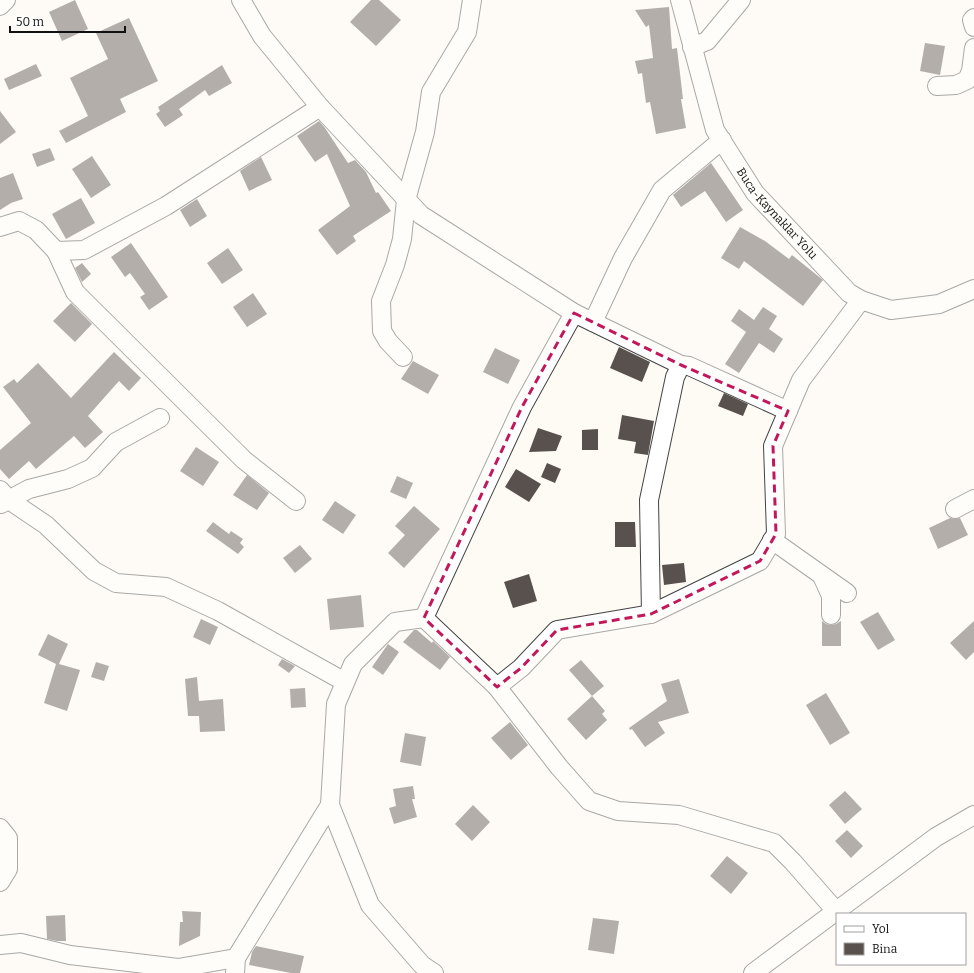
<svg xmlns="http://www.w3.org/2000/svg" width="974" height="973" viewBox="0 0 974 973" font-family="Bitter,serif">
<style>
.building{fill:#59514d}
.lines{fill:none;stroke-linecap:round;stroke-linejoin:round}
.minor-casing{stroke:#444;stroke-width:20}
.minor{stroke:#fff;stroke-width:18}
.marked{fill:none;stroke:#c2185b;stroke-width:3;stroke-dasharray:8 5;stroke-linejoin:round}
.labels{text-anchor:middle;stroke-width:4;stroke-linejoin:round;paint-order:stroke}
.street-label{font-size:12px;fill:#111;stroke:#fff}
</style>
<rect width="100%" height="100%" fill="#fefbf5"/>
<!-- building -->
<g class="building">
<path d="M75,0L88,29L62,41L49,12Z"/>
<path d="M371,0H379L401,20L376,46L350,22Z"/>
<path d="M669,7L672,49L677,48L683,99H681L686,128L656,134L650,102L646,103L642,73L638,74L635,61L653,58L649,25L646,27L635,10Z"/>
<path d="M129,18L158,81L120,99L126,112L66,143L59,131L88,116L70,78L108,59L96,33Z"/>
<path d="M925,43L945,46L940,75L920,71Z"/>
<path d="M36,64L42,76L9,90L4,79Z"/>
<path d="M222,65L232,83L209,96L205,90L179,109L183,115L165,127L156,114L160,111L158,107Z"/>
<path d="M0,111L16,132L0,144Z"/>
<path d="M319,121L325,128L348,163L355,160L366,172L376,193L378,192L391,211L353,236L356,241L337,255L318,230L350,206L327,154L315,162L297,136Z"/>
<path d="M50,148L55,160L37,167L32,154Z"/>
<path d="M92,156L111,185L91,198L72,169Z"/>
<path d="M261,157L272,180L249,191L240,171Z"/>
<path d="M711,163L743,210L726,222L705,191L681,207L673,195Z"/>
<path d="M13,173L23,199L11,203L0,210V178Z"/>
<path d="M81,198L95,223L66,239L52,214Z"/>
<path d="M197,199L207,216L190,227L180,210Z"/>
<path d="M740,227L765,241L789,259L792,255L823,280L803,306L744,261L739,269L721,258Z"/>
<path d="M131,243L168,297L149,310L140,297L145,294L130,273L125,277L111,257Z"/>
<path d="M228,248L243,270L222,284L207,263Z"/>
<path d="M82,263L91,274L82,282L75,268Z"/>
<path d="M253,293L267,314L247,327L233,307Z"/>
<path d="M71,303L92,324L75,342L53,321Z"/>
<path d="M763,307L777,316L769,329L783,339L774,353L759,343L739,373L725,364L746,332L731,321L739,309L754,320Z"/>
<path d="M619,347L650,362L642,382L610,368Z"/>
<path d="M495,348L520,360L508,384L483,372Z"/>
<path d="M114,352L141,378L129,391L119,381L88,416L103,432L85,448L74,436L36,469L29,461L9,479L0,469V450L31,423L3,387L14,379L17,383L38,363L71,398Z"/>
<path d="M413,361L439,375L428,394L401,379Z"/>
<path d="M724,393L748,404L743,416L718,406Z"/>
<path d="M622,415L654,421L648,455L634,453L636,442L618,439Z"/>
<path d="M538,428L562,436L556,451L529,452Z"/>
<path d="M598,429V450H582V430Z"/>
<path d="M196,447L219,462L203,486L180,471Z"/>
<path d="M547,463L561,469L555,483L541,477Z"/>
<path d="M516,469L541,484L529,502L505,487Z"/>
<path d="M247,475L269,493L257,510L233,495Z"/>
<path d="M397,476L413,483L406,499L390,492Z"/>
<path d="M335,501L356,515L343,534L322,520Z"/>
<path d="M414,506L440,529L404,568L388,553L405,535L395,526Z"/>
<path d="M950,518L955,519L960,518L968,535L938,549L929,528Z"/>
<path d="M213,522L229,534L231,531L243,539L240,543L244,547L238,554L206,531Z"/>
<path d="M615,522H635L636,547H615Z"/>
<path d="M300,545L312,559L295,573L283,558Z"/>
<path d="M684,563L686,582L664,585L662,565Z"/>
<path d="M529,574L537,601L513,608L504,582Z"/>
<path d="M361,595L364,627L330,630L327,599Z"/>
<path d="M878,612L895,640L878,650L860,622Z"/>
<path d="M201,619L218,627L210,645L193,637Z"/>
<path d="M822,621L826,624L831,625L836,624L841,621V646H822Z"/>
<path d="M974,621V652L966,660L950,643Z"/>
<path d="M414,630H417L432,643L433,641L450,657L440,670L403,642Z"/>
<path d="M48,634L68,644L59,664L80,670L67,711L44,703L56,664L38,655Z"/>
<path d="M388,644L399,652L383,675L372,667Z"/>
<path d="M282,659L295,666L289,673L278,665Z"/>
<path d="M581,660L604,686L592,696L569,670Z"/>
<path d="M96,662L109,666L104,681L91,677Z"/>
<path d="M197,677L199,701L223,699L225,731L200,732L199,716H188L185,679Z"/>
<path d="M679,679L689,713L658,722L665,733L645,747L632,729L630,730L629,728L667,701L661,684Z"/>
<path d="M305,688L306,707L291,708L290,689Z"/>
<path d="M826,693L850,733L830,745L806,705Z"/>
<path d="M592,696L605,711L602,714L607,720L586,740L567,719Z"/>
<path d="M510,722L528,745L511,760L491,738Z"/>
<path d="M405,733L426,737L421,766L400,762Z"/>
<path d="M413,786L415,799H412L417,817L394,824L389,808L396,806L393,789Z"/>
<path d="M845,791L862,809L845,824L829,805Z"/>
<path d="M473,805L490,822L472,841L455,824Z"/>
<path d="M847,830L863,846L851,858L835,841Z"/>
<path d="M727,856L748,873L731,894L710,876Z"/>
<path d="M182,911L201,912L200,936L179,946L180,922H183Z"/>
<path d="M65,915L66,941H57L47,939L46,916Z"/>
<path d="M593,918L619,921L614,954L588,950Z"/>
<path d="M256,946L304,956L300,973H291L249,965L252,952Z"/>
</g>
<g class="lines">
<!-- minor casing -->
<g class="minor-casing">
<g id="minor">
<path d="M241,0L262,36L320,107L421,215L574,313"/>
<path id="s1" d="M680,0L715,130L755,193L849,293L861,300L891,310L939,304L974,289"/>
<path d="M0,6L6,0"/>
<path d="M974,18L972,20L974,27"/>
<path d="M692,47L707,41L741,0"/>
<path d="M937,86L956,85L967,80L971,71L974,48"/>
<path d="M0,227L19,221L36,230L56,251L84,250L166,206L320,107"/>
<path d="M56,251L75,292L244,460L296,501"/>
<path d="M593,322L623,258L662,190L722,140"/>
<path d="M403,357L388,341L382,331L381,301L395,265L402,239L406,200L425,132L431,92L467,32L472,0"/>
<path d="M0,490L9,500L46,525L94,571L116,583L166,587L218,611L345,682"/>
<path d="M1,504L29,489L68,479L92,468L116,442L160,418"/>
<path d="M955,509L974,499"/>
<path d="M772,540L847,593"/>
<path d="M822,576L831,596V615"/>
<path d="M651,614L649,500L675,377L681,365"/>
<path d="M424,618L522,407L574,313L681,365L689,366L788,411"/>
<path d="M497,687L559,767L589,801L618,811L679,815L774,843L793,862L836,911"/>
<path d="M330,805L370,905L422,965L434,973"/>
<path d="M0,828L8,838V869L0,882"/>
<path d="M0,945L21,943L70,955L178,968L236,958"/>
<path d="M235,973L236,958L330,805L336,704L353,664L395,622L424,618L497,687L521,668L557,630L651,614L760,561L776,534L773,446L801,380L861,300"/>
<path d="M753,973L936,837L974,815"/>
</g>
</g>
<!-- minor -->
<use href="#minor" class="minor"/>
</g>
<!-- marked area -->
<path d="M0 0H974V973H0ZM574,313L681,365L788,411L773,446L776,534L760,561L651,614L557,630L521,668L497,687L424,618L522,407Z" fill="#fefbf5" fill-opacity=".55" fill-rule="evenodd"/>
<path class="marked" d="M574,313L681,365L788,411L773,446L776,534L760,561L651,614L557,630L521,668L497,687L424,618L522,407Z"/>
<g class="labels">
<!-- street labels -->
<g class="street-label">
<text dy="4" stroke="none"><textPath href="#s1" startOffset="239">Buca-Kaynaklar Yolu</textPath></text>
</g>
</g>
<!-- legend -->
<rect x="836" y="913" width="130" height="52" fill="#ffffff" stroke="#a0a0a0"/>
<rect x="844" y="926" width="20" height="6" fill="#ffffff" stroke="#a0a0a0"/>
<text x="872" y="933" font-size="12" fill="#111111">Yol</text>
<rect x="844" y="943" width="20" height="12" fill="#59514d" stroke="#a0a0a0"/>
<text x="872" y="953" font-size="12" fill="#111111">Bina</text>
<!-- scale -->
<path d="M10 26v6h115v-6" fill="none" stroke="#111111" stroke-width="2"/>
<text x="16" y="26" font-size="12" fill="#111111" stroke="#ffffff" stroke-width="3" paint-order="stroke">50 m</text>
</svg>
